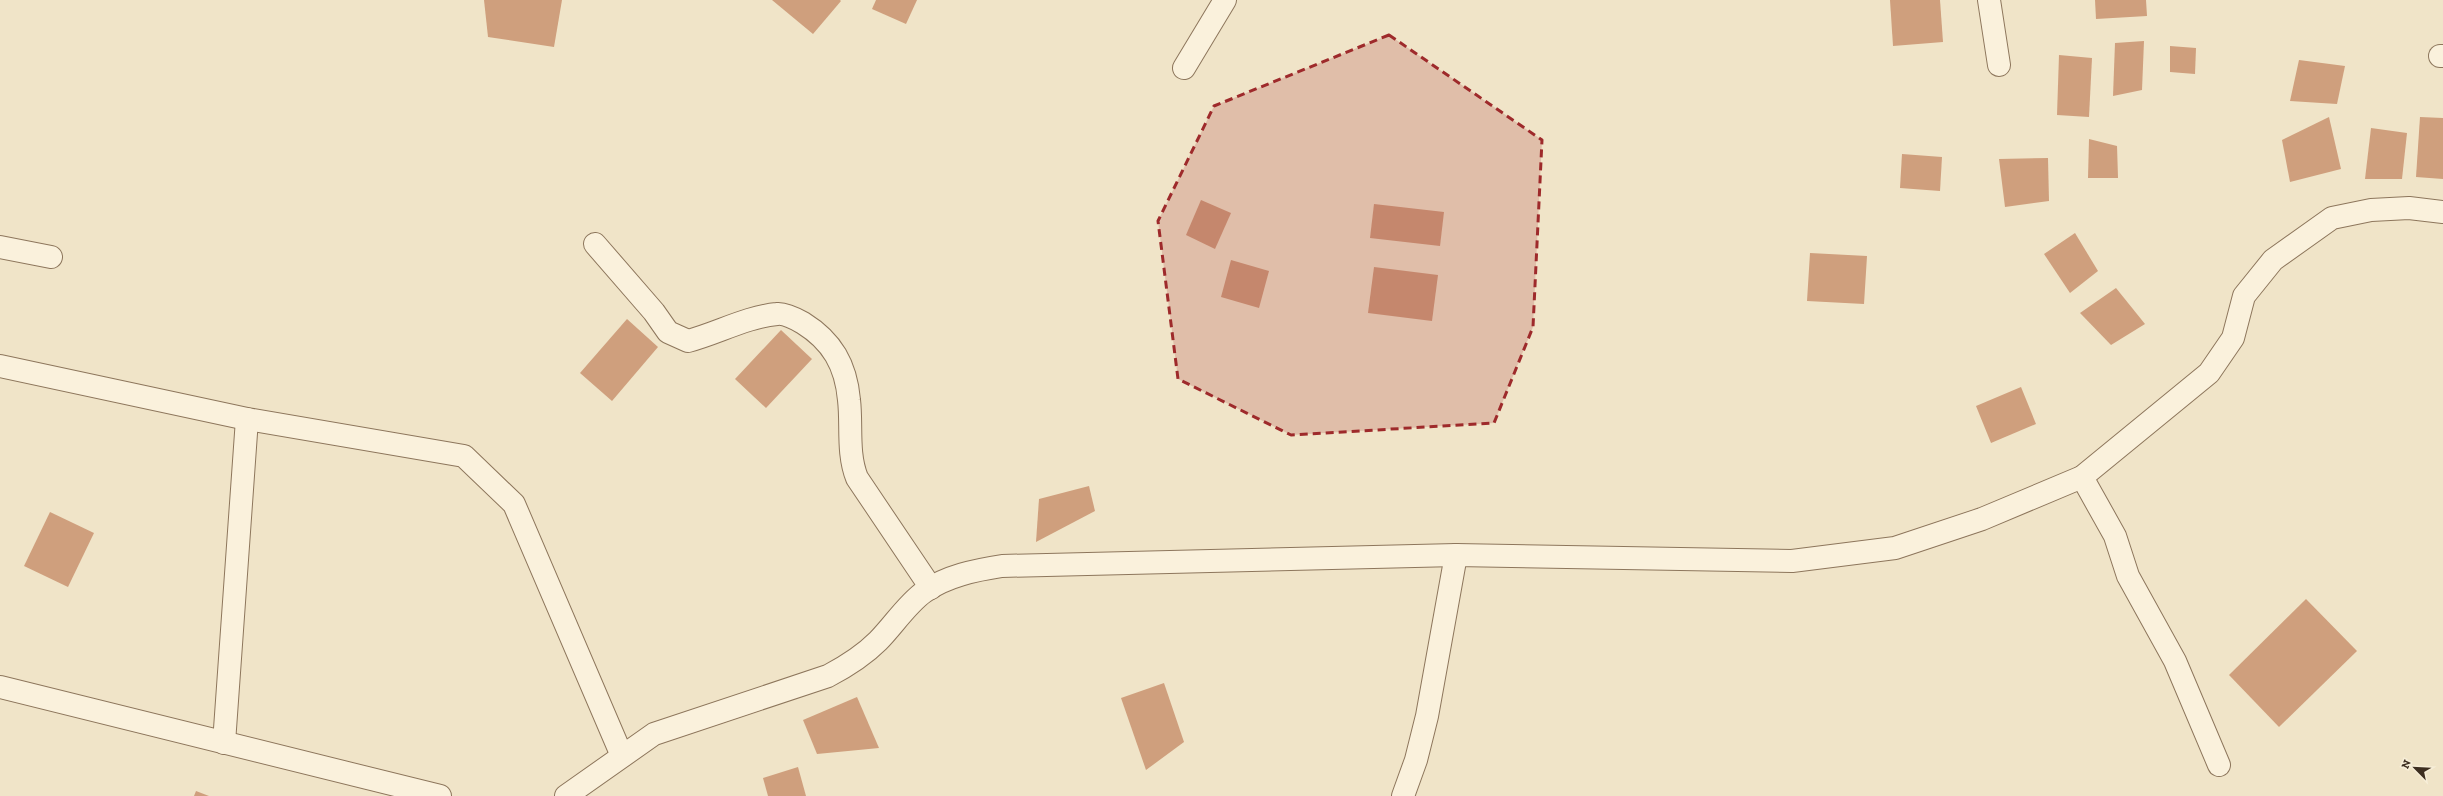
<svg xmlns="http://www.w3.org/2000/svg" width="2443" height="796" viewBox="0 0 2443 796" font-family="'Zilla Slab',serif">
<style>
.building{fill:#cf9f7d}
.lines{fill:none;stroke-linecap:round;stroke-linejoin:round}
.minor-casing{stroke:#8d765c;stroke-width:24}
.minor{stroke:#faf1dc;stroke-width:22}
.marked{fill:#9e2a2b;fill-opacity:0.2;stroke:#9e2a2b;stroke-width:3;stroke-dasharray:8 5;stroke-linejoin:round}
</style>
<rect width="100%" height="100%" fill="#f0e4c8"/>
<!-- building -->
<g class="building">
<path d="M484,0H562L554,47L488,37Z"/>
<path d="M772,0H840L841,1L813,34Z"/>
<path d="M876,0H917L906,24L872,9Z"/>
<path d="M1890,0H1940L1943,42L1893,46Z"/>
<path d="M2095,0H2146L2147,16L2096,19Z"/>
<path d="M2144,41L2142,90L2113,96L2115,43Z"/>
<path d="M2170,46L2196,48L2195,74L2170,72Z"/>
<path d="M2059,55L2092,58L2089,117L2057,115Z"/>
<path d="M2299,60L2345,66L2337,104L2290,101Z"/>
<path d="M2329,117L2341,169L2290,182L2282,140Z"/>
<path d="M2420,117L2443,118V179L2416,177Z"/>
<path d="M2371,128L2407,133L2402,179H2365Z"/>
<path d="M2089,139L2117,146L2118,178H2088Z"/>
<path d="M1902,154L1942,157L1940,191L1900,188Z"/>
<path d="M2048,158L2049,201L2005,207L1999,159Z"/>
<path d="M1201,200L1231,213L1215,249L1186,235Z"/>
<path d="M1374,204L1444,212L1440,246L1370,238Z"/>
<path d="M2075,233L2098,271L2070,293L2044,254Z"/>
<path d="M1810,253L1867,256L1864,304L1807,301Z"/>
<path d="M1231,260L1269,271L1259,308L1221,297Z"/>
<path d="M1374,267L1438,275L1432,321L1368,313Z"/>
<path d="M2116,288L2145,324L2111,345L2080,313Z"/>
<path d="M627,319L658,347L612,401L580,373Z"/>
<path d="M781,330L812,359L766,408L735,379Z"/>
<path d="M2021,387L2036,424L1991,443L1976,406Z"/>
<path d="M1089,486L1095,511L1036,542L1039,499Z"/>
<path d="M50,512L94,533L68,587L24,566Z"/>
<path d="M2306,599L2357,651L2279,727L2229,675Z"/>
<path d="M1164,683L1184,742L1146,770L1121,698Z"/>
<path d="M857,697L879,748L817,754L803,720Z"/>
<path d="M798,767L806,796H768L763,778Z"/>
<path d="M196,791L209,796H194Z"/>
</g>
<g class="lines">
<!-- minor casing -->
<g class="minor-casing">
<g id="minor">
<path d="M1989,0L1999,65"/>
<path d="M2440,56H2443"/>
<path d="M1184,68L1225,0"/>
<path d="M595,244L654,312L668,332L688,341C718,333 746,317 777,314C785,313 796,319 803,323C832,341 846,365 849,400C852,425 847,453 857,478L931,588"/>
<path d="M0,247L51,257"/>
<path d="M0,366L247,419L464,456L514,504L622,756"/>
<path d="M2082,477L2115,536L2128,576L2175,661L2219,765"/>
<path d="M0,687L440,796"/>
<path d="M224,743L247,419"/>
<path d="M566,796L654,734L828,676C847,666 863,656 878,641C893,626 907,604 924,592C946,576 976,570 1002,566L1456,555L1792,561L1895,548L1982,519L2082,477L2209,373L2233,338L2244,296L2273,260L2332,218L2371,210L2409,208L2443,212"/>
<path d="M1403,796L1416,760L1427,716L1456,555"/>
</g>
</g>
<!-- minor -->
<use href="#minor" class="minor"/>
</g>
<!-- marked area -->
<path class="marked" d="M1389,35L1542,140L1533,327L1494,423L1291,435L1178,379L1158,221L1214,106Z"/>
<!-- north arrow -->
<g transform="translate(2415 768) rotate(294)" stroke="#f7eed8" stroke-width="3" paint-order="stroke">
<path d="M0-3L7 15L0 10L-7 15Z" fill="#3d2e20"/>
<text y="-6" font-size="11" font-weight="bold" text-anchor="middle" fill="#3d2e20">N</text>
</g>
</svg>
